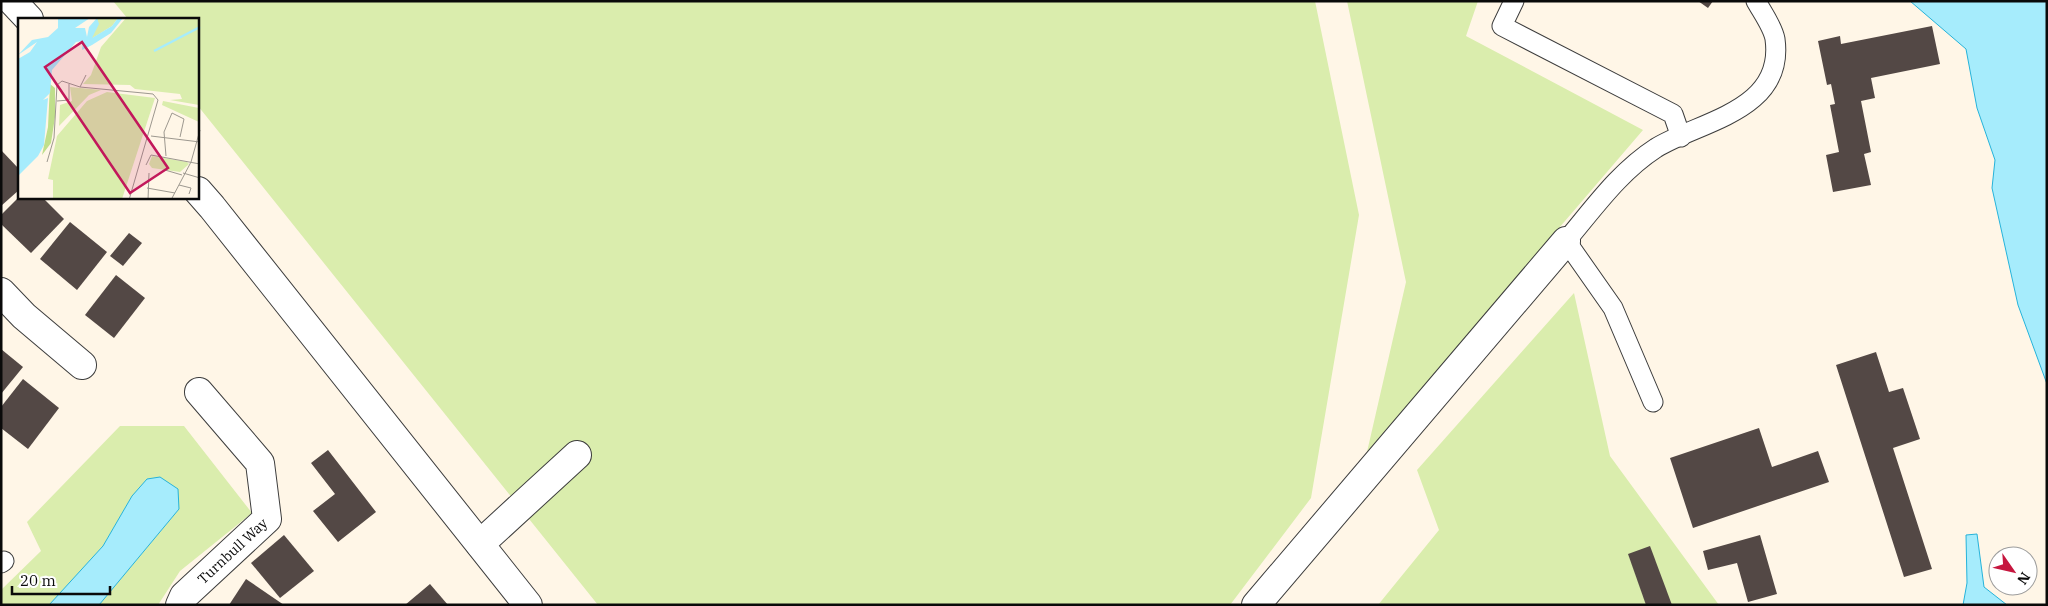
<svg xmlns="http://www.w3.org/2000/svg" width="2048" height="606" viewBox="0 0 2048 606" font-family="'IBM Plex Serif',serif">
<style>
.green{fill:#daedad}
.water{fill:#a6ecfc;stroke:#26b3da}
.building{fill:#534845}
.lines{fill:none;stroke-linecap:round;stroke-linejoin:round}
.service-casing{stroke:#3d3d3d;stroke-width:21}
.minor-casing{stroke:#3d3d3d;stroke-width:30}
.service{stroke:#fff;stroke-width:19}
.minor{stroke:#fff;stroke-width:28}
.labels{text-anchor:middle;stroke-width:5;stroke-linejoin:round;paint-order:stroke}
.street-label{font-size:14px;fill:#0a0a0a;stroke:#fff}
.inset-river{fill:none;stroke:#a6ecfc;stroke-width:2.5}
.inset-road{fill:none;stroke:#9d988f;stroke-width:1}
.view{fill:#c2185b;fill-opacity:0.15;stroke:#c2185b;stroke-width:2.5}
.inset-edge{fill:none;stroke:#0a0a0a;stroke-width:2.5}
</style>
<rect width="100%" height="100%" fill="#fff6e7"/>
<!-- green -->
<g class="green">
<path d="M113,1H1315L1359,215L1311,498L1230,605H598L198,106V19H128Z"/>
<path d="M1347,1H1478L1466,36L1643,130L1367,452L1406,282Z"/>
<path d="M1574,293L1610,456L1719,605H1378L1439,530L1417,470Z"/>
<path d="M120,426H184L252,513L180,571L158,605H99L179,509L132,496L103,546L49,605H1V590L41,551L27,522Z"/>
</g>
<!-- water -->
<g class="water">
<path d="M1910,1H2047V384L2018,305L1992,188L1995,160L1977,108L1966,49Z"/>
<path d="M160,477L178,489L179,509L99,605H49L103,546L132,496L147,479Z"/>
<path d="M1977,534L1984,587L2007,605H1963L1967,583L1966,535Z"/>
</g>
<!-- building -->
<g class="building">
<path d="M1698,1H1713L1708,8Z"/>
<path d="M1932,26L1940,64L1871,78L1875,98L1861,101L1871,152L1864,154L1871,185L1833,192L1826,155L1839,152L1830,105L1835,104L1831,84L1827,85L1818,41L1840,36L1841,44Z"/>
<path d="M1,150L19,169V190L1,206Z"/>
<path d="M18,198H43L64,219L31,253L1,224V215Z"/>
<path d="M70,222L107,252L77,290L40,259Z"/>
<path d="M129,233L142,243L123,266L110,256Z"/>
<path d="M116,275L145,298L114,338L85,315Z"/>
<path d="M1,349L23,367L1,394Z"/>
<path d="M1876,352L1889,392L1903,388L1920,439L1893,448L1932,569L1904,577L1836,365Z"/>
<path d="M23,379L59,408L28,449L1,428V407Z"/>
<path d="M1759,428L1772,467L1818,451L1829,482L1693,528L1670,458Z"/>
<path d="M328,450L376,512L338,542L313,511L335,494L311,463Z"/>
<path d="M284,535L314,571L280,598L251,563Z"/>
<path d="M1760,535L1777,594L1748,602L1737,563L1708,570L1703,551Z"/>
<path d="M1650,546L1672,605H1646L1628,554Z"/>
<path d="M246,579L284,605H229Z"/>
<path d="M430,584L448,605H405Z"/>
</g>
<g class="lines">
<!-- service casing -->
<g class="service-casing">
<g id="service">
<path d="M1514,1L1502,26L1673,114L1681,137"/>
<path d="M1653,402L1613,308L1566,241C1594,208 1619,172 1656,148C1700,121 1785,111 1775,39C1773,27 1762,12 1756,1"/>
<path d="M1,563L4,561"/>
</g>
</g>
<!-- minor casing -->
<g class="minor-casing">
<g id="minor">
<path d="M12,1L29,19"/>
<path d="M198,191L212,207L528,605"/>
<path d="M1,292L24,316L82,365"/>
<path d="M480,544L577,455"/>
<path id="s1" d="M180,605L184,596L267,519L260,463L199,392"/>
<path d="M1256,605L1566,241"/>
</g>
</g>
<!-- service -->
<use href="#service" class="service"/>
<!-- minor -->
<use href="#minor" class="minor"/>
</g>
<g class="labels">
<!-- street labels -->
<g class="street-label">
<text dy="5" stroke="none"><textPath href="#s1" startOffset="76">Turnbull Way</textPath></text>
</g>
</g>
<!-- overview -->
<g transform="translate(18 18)">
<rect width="181" height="181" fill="#fff6e7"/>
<path d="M79,0H100L94,8L73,21ZM108,0H181V87L152,82L164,81L162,76L117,71L112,67L65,66L73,57L83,29ZM52,69L83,72L71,77L41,108L42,87L54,83ZM89,74L137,80L104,181L35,180V162L30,161L39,118L69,83ZM145,83L181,90V104L144,87ZM134,138L169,144L171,146L162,154L134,150L131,146Z" fill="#daedad"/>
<path d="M32,66L37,70V99L33,125L24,137L30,109Z" fill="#c0df8b"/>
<path d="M40,0H72L57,10H67L69,19L71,9L79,0L81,6L74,20L94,8L100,0H105L93,15L74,27L64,32L65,23L58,24L34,52L32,75L25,82L30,80L26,127L20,138L0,158V41L12,34L19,24L0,37L14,22L30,19L40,10Z" fill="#a6ecfc"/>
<path class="inset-river" d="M136,33L182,9"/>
<path class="inset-road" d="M62,69L125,75L135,76L140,82L111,182M39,83L51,82V66M133,118L182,124M148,138L146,114L154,95L166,101L162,119M29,144L36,120L39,67L44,63L62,69L68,57M128,147L133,137L182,146M147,152L164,157M165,155L182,160M161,167L173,170L171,176M129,170L157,175M130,182L131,155M153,182L173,144L182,112"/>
<path class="view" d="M64,24L150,150L112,175L27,49Z"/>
<rect width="181" height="181" class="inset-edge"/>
</g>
<!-- border -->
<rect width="2048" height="606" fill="none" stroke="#0a0a0a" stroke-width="5"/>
<!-- north arrow -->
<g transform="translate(2013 571) rotate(124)"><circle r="24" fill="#ffffff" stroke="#9d9d9d"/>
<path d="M0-4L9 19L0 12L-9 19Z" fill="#c6163e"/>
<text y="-8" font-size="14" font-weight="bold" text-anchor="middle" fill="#0a0a0a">N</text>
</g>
<!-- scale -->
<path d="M12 586v8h98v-8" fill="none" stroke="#0a0a0a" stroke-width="2.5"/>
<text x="20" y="586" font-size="15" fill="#0a0a0a" stroke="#ffffff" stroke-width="4" paint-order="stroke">20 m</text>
</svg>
